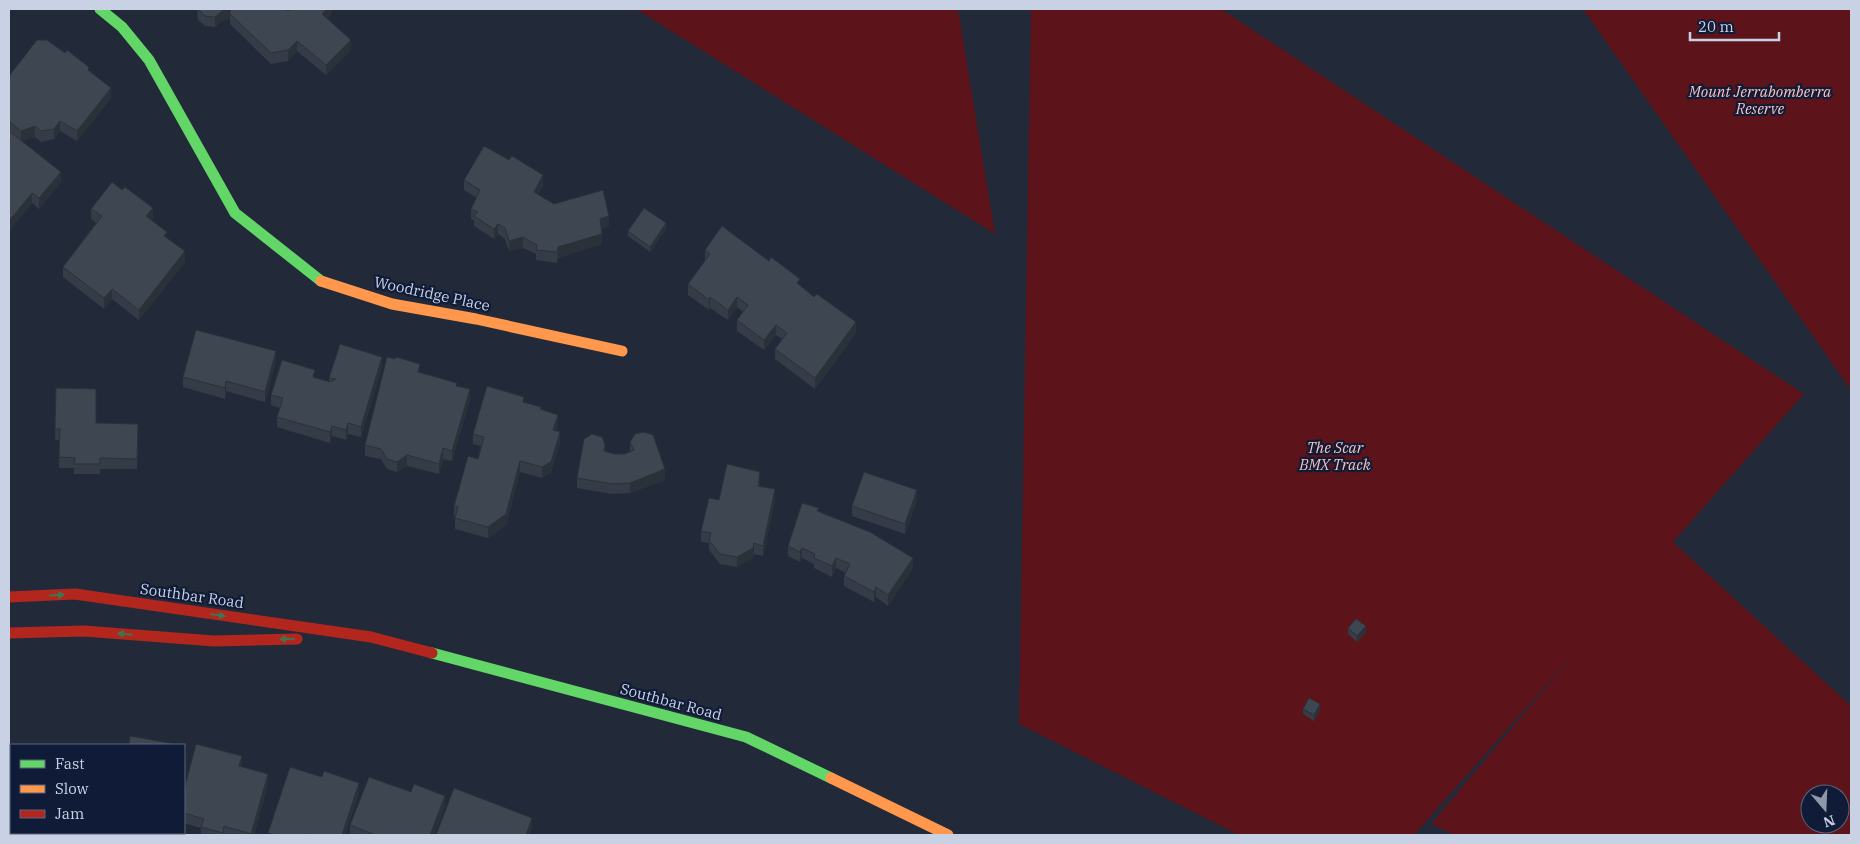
<svg xmlns="http://www.w3.org/2000/svg" width="1860" height="844" viewBox="0 0 1860 844" font-family="'IBM Plex Serif',serif">
<style>
.green{fill:#5c141a;fill-rule:evenodd}
.lines{fill:none;stroke-linecap:round;stroke-linejoin:round}
.fast{stroke:#63d668;stroke-width:11}
.slow{stroke:#ff974d;stroke-width:11}
.jam{stroke:#b3261e;stroke-width:11}
.wall{fill:#353c47}
.shaded-wall{fill:#2b3139}
.building{fill:#3e4652;stroke:#2b3139}
.oneway{fill:#3a7950}
.labels{text-anchor:middle;stroke-width:4.5;stroke-linejoin:round;paint-order:stroke}
.park-label{font-size:15px;font-style:italic;fill:#fcc2bd;stroke:#101c37}
.street-label{font-size:15px;fill:#c9d2e5;stroke:#101c37}
</style>
<rect width="100%" height="100%" fill="#222a39"/>
<!-- green -->
<g class="green">
<path d="M636,9H958L995,234Z"/>
<path d="M1031,9H1221L1804,394L1673,542L1851,706V835H1455L1431,824L1580,647L1414,835H1239L1019,724ZM1810,794H1840V824H1810Z"/>
<path d="M1583,9H1851V390Z"/>
</g>
<g class="lines">
<!-- fast -->
<g class="fast">
<path d="M100,9L122,27L149,60L235,213L321,281"/>
<path d="M432,653L746,737L831,778"/>
</g>
<!-- slow -->
<g class="slow">
<path d="M321,281L392,304L476,319L622,351"/>
<path d="M831,778L948,835"/>
</g>
<!-- jam -->
<g class="jam">
<path d="M9,597L75,594L371,637L432,653"/>
<path d="M9,633L84,631L214,641L297,639"/>
</g>
</g>
<!-- wall -->
<g class="wall">
<path d="M197,9H286L288,11L332,9V13L327,18L351,50L326,75L297,51L288,61L271,64L230,24V19L222,21L215,27L205,26L198,20Z"/>
<path d="M89,71L111,98L77,141L60,131L54,139L41,142L35,137L22,141L61,182L39,209L32,203L9,231V76Z"/>
<path d="M464,180L543,185L538,195L554,204L609,226L601,229L602,244L558,258L557,263L536,260V254L523,248L509,251L505,239L498,234L494,239L474,226V220L471,219V209L477,198L464,190Z"/>
<path d="M91,209L153,218L151,220L167,238L185,262L139,320L112,299L104,309L63,277V267L96,223L91,219Z"/>
<path d="M666,229L650,252L628,236V231Z"/>
<path d="M705,250L800,286L856,333L815,389L775,359V349L782,339L776,335L764,350L737,331V320L743,312L737,307L728,320L710,308L709,310L688,295V284L705,260Z"/>
<path d="M276,361L265,402L226,391L225,399L183,387V377Z"/>
<path d="M382,367L361,437L348,434L346,440L332,436L330,443L277,427V417L280,408L271,405V395L315,378L329,382V378Z"/>
<path d="M420,373L457,386L470,400L452,461L443,459L439,474L407,466L397,472L387,469L381,459L365,456V445Z"/>
<path d="M56,388L96,423L138,424L137,469H100V474H74V468H59V440H55Z"/>
<path d="M524,402L541,410L558,425L556,431L560,442L551,472L542,478L520,472L506,525L488,538L455,529V517L454,516V506L478,459L481,446L473,444V434Z"/>
<path d="M630,442L665,480L630,493L612,494L577,488V478L605,452L614,454H625L630,451Z"/>
<path d="M760,482V486L775,499L763,556L754,554L753,558L737,567L720,564L709,550V543L701,542V531L719,500Z"/>
<path d="M917,500L905,534L852,516V506Z"/>
<path d="M819,512L913,568L888,606L876,597L874,602L844,586V576L846,573L836,568L832,577L814,568V564L802,558L800,562L788,556V546Z"/>
<path d="M1348,628L1366,632L1357,642L1348,634Z"/>
<path d="M1303,709L1320,710L1314,721L1303,714Z"/>
<path d="M268,784L254,835H201V828L184,823V790Z"/>
<path d="M359,793L345,835H268V833Z"/>
<path d="M11,797V824L9,823V807Z"/>
<path d="M445,807L434,835H350V825Z"/>
<path d="M117,833H168V835H131Z"/>
</g>
<!-- shaded-wall -->
<g class="shaded-wall">
<path d="M230,9V19L222,21L215,27V17L222,11Z"/>
<path d="M327,9H332V13L322,24V14Z"/>
<path d="M351,40V50L326,75V65Z"/>
<path d="M297,41V51L288,61V50Z"/>
<path d="M111,88V98L77,141V131Z"/>
<path d="M60,121V131L54,139V129Z"/>
<path d="M35,126V137L21,142V131Z"/>
<path d="M61,172V182L39,209V198Z"/>
<path d="M543,175V185L534,203V192Z"/>
<path d="M32,193V203L9,231V221Z"/>
<path d="M153,208V218L146,226V216Z"/>
<path d="M609,216V226L600,229V219Z"/>
<path d="M666,223V229L650,252V247Z"/>
<path d="M498,224V234L494,239V229Z"/>
<path d="M602,234V244L558,258L557,263L558,247Z"/>
<path d="M523,237V248L509,251V241Z"/>
<path d="M185,251V262L139,320V310Z"/>
<path d="M112,289V299L104,309V298Z"/>
<path d="M710,297V308L709,310V300Z"/>
<path d="M737,297V307L728,320V310Z"/>
<path d="M856,322V333L815,389V378Z"/>
<path d="M776,325V335L764,350V340Z"/>
<path d="M276,351V361L265,402V392Z"/>
<path d="M382,357V367L361,437V427Z"/>
<path d="M226,381V391L225,399V388Z"/>
<path d="M470,389V400L452,461V451Z"/>
<path d="M558,415V425L553,440V430Z"/>
<path d="M348,423V434L346,440V430Z"/>
<path d="M332,426V436L330,443V432Z"/>
<path d="M560,432V442L551,472L542,478V467Z"/>
<path d="M443,448V459L439,474V464Z"/>
<path d="M407,455V466L397,472V462Z"/>
<path d="M520,461V472L506,525L488,538V527Z"/>
<path d="M665,469V480L630,493V483Z"/>
<path d="M760,472V482L758,496V486Z"/>
<path d="M775,489V499L763,556V546Z"/>
<path d="M917,490V500L905,534V524Z"/>
<path d="M754,543V554L753,558L737,567V557Z"/>
<path d="M802,548V558L800,562V552Z"/>
<path d="M836,558V568L832,577V566Z"/>
<path d="M913,558V568L888,606V595Z"/>
<path d="M876,587V597L874,602V592Z"/>
<path d="M1366,626V632L1357,642V636Z"/>
<path d="M1320,704V710L1314,721V715Z"/>
<path d="M242,756V767L239,766Z"/>
<path d="M268,774V784L254,835H251Z"/>
<path d="M359,783V793L345,835H342Z"/>
<path d="M445,796V807L434,835H430Z"/>
<path d="M532,818V828L530,835H526Z"/>
</g>
<!-- building -->
<g class="building">
<path d="M198,9H286L288,11L290,9H327L322,14L351,40L326,65L297,41L288,50L271,53L230,14V9L222,11L215,17L205,16Z"/>
<path d="M37,40H47L65,53L67,50L89,67L88,70L111,88L77,131L60,121L54,129L41,131L35,126L21,131L9,121V76Z"/>
<path d="M9,131L61,172L39,198L32,193L9,221Z"/>
<path d="M484,146L509,160L512,156L543,175L534,192L554,204L603,190L609,216L600,219L602,234L558,247L557,252L536,250L537,245L523,237L509,241L505,228L498,224L494,229L474,216L478,212L471,209L480,190L464,180Z"/>
<path d="M112,182L122,190L125,187L153,208L146,216L167,232L164,236L185,251L139,310L112,289L104,298L63,267L102,216L91,209Z"/>
<path d="M644,208L666,223L650,247L628,231Z"/>
<path d="M722,226L769,261L771,257L800,279L797,283L814,297L817,294L856,322L815,378L775,349L787,333L776,325L764,340L737,320L748,305L737,297L728,310L710,297L709,300L688,284L710,254L705,250Z"/>
<path d="M196,330L276,351L265,392L226,381L225,388L183,377Z"/>
<path d="M340,344L382,357L361,427L348,423L346,430L332,426L330,432L277,417L283,398L271,395L282,360L315,370L313,377L330,382L336,379L329,378Z"/>
<path d="M387,357L395,359L396,357L420,364L418,372L457,383L456,386L470,389L452,451L443,448L439,464L407,455L397,462L387,459L381,449L365,445Z"/>
<path d="M487,386L524,397L523,402L541,407L540,409L558,415L553,430L560,432L551,462L542,467L520,461L506,514L488,527L455,518L458,507L454,506L468,456L478,459L484,437L473,434Z"/>
<path d="M56,388L96,389V423L138,424L137,459L100,458V464H74L75,458L59,457L60,429H55Z"/>
<path d="M644,432L653,435L665,469L630,483L612,484L577,478L584,439L592,434L602,437L605,444L604,451L614,454H625L634,450L630,442L635,434Z"/>
<path d="M727,464L760,472L758,486L775,489L763,546L754,543L753,548L737,557L720,554L709,540L711,533L701,531L709,498L719,500Z"/>
<path d="M864,472L917,490L905,524L852,506Z"/>
<path d="M802,503L819,508L817,511L870,532L913,558L888,595L876,587L874,592L844,576L850,564L836,558L832,566L814,558L815,554L802,548L800,552L788,546Z"/>
<path d="M1356,619L1366,626L1357,636L1348,628Z"/>
<path d="M1309,698L1320,704L1314,715L1303,709Z"/>
<path d="M130,736L180,745H129Z"/>
<path d="M196,744L242,756L239,766L268,774L251,834L224,826L223,833L201,827L204,819L184,813V790Z"/>
<path d="M290,767L322,777L324,771L359,783L342,835H309L305,834L304,835H276L268,833Z"/>
<path d="M369,777L411,792L414,784L445,796L430,835H373V834L350,825Z"/>
<path d="M454,788L532,818L526,835H436Z"/>
<path d="M11,797V813H9V807Z"/>
</g>
<!-- one-way arrows -->
<defs><path id="oneway-solid" d="M-6-.8H1V-3.2L6.5 0L1 3.2V.8H-6Z" transform="scale(1.25)"/></defs>
<g class="oneway">
<use href="#oneway-solid" transform="translate(57 595) rotate(-3)"/>
<use href="#oneway-solid" transform="translate(218 615) rotate(8)"/>
<use href="#oneway-solid" transform="translate(125 634) rotate(-175)"/>
<use href="#oneway-solid" transform="translate(287 639) rotate(178)"/>
</g>
<g class="labels">
<!-- park labels -->
<g class="park-label">
<text x="1760" y="97">Mount Jerrabomberra<tspan x="1760" dy="17">Reserve</tspan></text>
<text x="1335" y="453">The Scar<tspan x="1335" dy="17">BMX Track</tspan></text>
</g>
<!-- street labels -->
<g class="street-label">
<text transform="translate(432 294) rotate(12)" y="5">Woodridge Place</text>
<text transform="translate(192 596) rotate(8)" y="5">Southbar Road</text>
<text transform="translate(671 702) rotate(15)" y="5">Southbar Road</text>
</g>
</g>
<!-- border -->
<rect width="1860" height="844" fill="none" stroke="#c9d2e5" stroke-width="20"/>
<!-- legend -->
<rect x="10" y="744" width="175" height="90" fill="#101c37" stroke="#5a657d"/>
<rect x="20" y="760" width="25" height="8" fill="#63d668" stroke="#5a657d"/>
<text x="55" y="769" font-size="15" fill="#c9d2e5">Fast</text>
<rect x="20" y="785" width="25" height="8" fill="#ff974d" stroke="#5a657d"/>
<text x="55" y="794" font-size="15" fill="#c9d2e5">Slow</text>
<rect x="20" y="810" width="25" height="8" fill="#b3261e" stroke="#5a657d"/>
<text x="55" y="819" font-size="15" fill="#c9d2e5">Jam</text>
<!-- north arrow -->
<g transform="translate(1825 809) rotate(161)"><circle r="24" fill="#101c37" stroke="#5a657d"/>
<path d="M0-4L9 19L0 12L-9 19Z" fill="#8f97a9"/>
<text y="-8" font-size="14" font-weight="bold" text-anchor="middle" fill="#c9d2e5">N</text>
</g>
<!-- scale -->
<path d="M1690 32v8h89v-8" fill="none" stroke="#c9d2e5" stroke-width="2.5"/>
<text x="1698" y="32" font-size="15" fill="#c9d2e5" stroke="#101c37" stroke-width="4" paint-order="stroke">20 m</text>
</svg>
